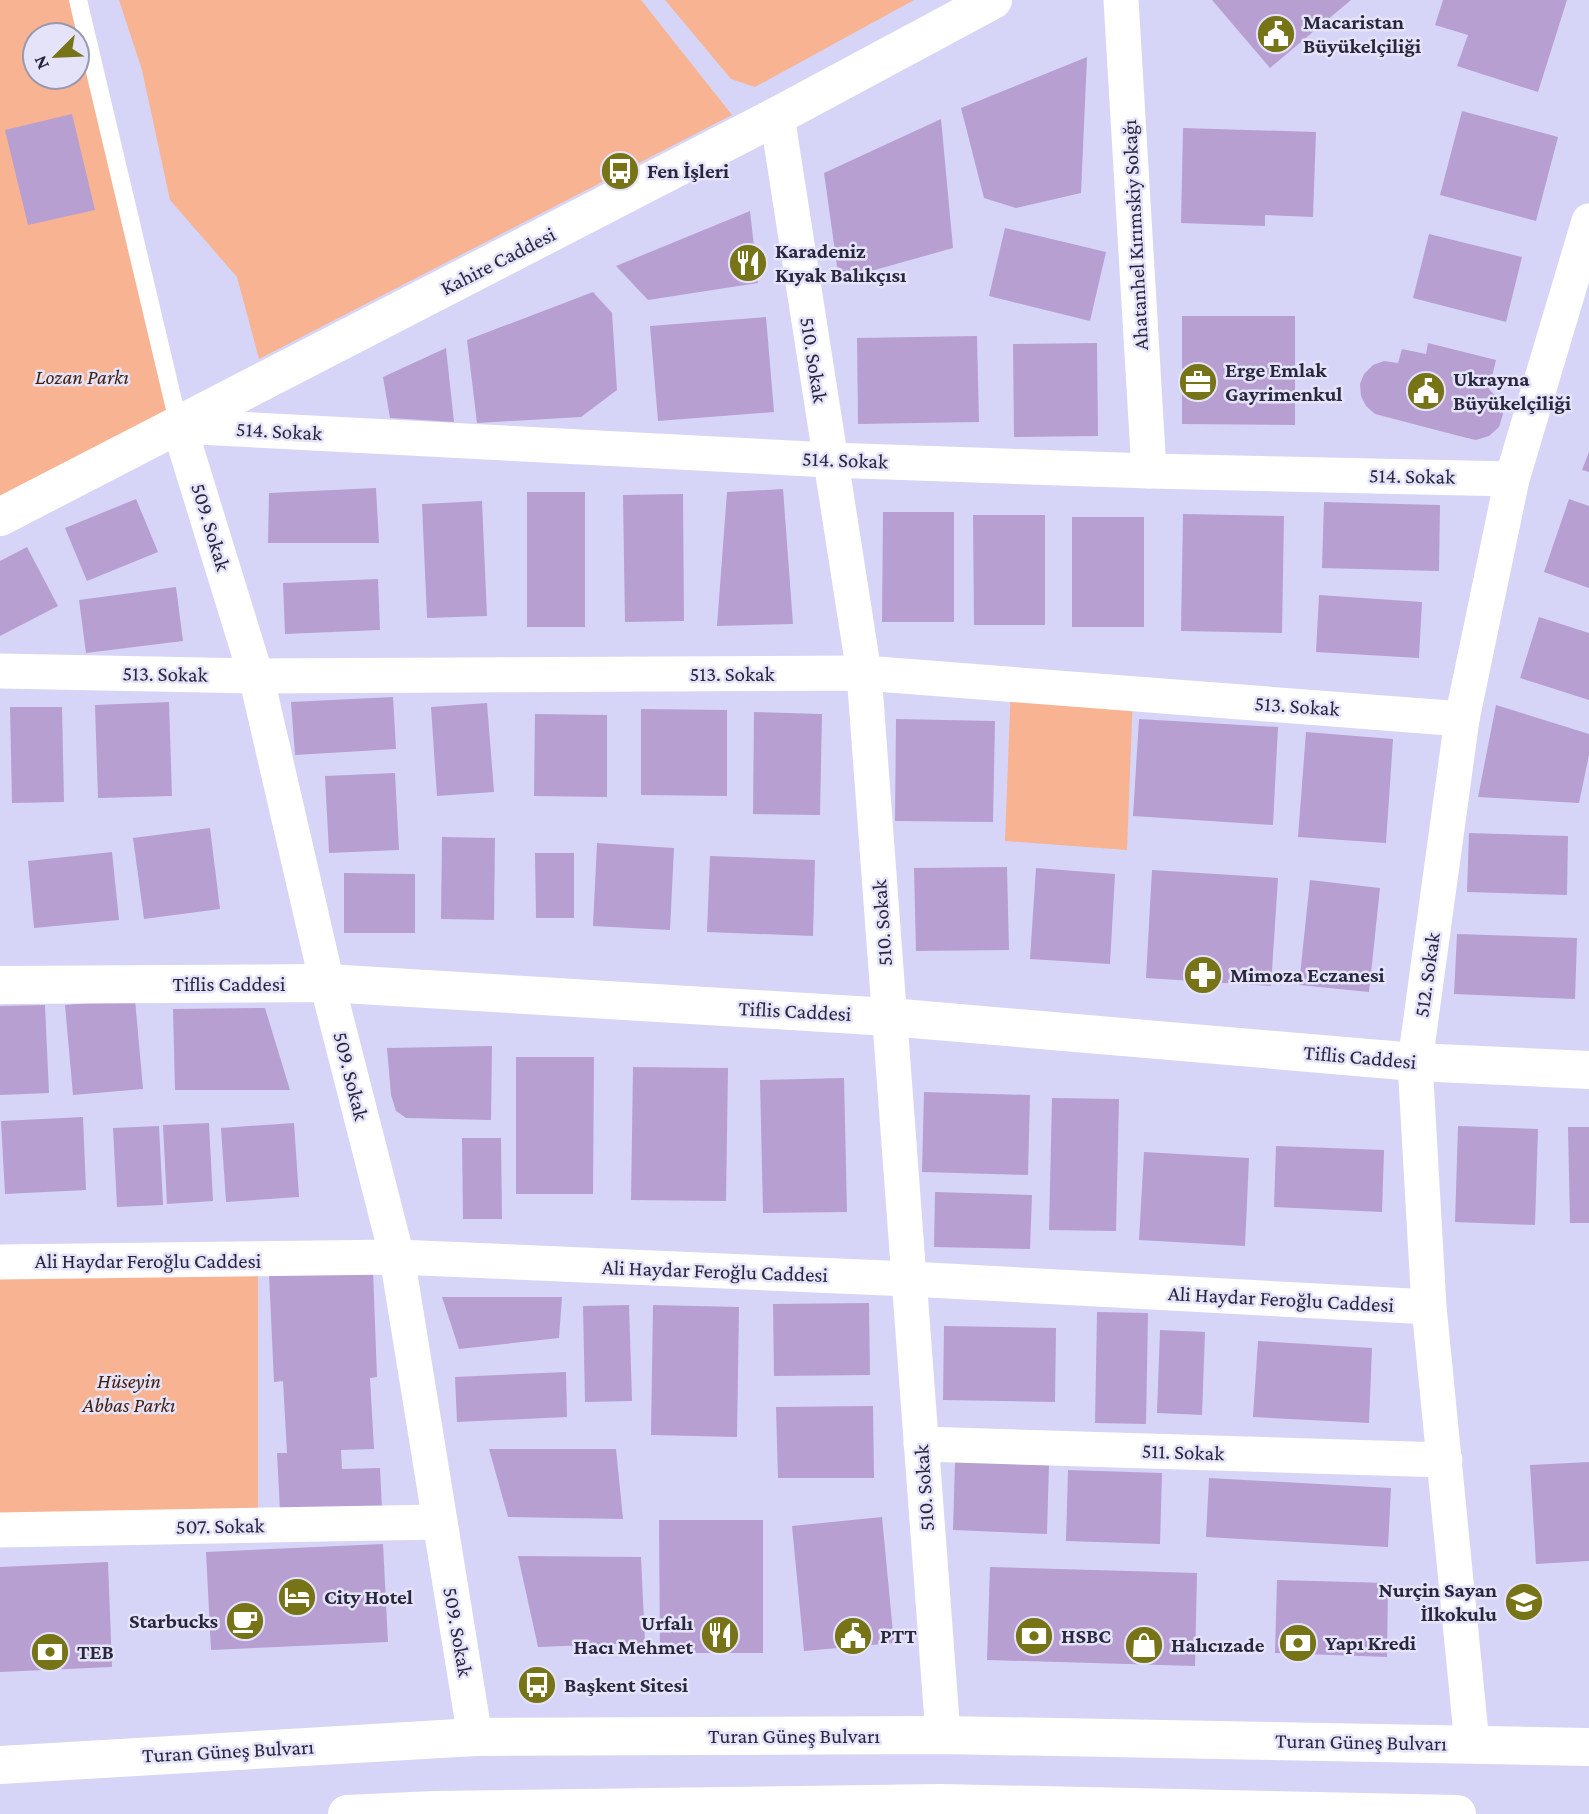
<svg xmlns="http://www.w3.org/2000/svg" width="1589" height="1814" viewBox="0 0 1589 1814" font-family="'Crimson Pro',serif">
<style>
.green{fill:#f7b392;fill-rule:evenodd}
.building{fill:#b89fd2}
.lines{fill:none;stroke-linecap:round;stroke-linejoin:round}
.lane{stroke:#fff;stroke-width:18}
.street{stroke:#fff;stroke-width:35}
.secondary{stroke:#fff;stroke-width:38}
.primary{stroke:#fff;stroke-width:38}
.labels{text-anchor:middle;stroke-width:5;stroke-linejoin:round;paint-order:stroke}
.poi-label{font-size:21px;font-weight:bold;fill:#29273c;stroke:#e4e3fa;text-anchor:start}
.street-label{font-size:21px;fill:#29273c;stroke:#e4e3fa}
.park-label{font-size:21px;font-style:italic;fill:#431e0a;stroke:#e4e3fa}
</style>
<rect width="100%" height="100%" fill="#d6d5f7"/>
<!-- green -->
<g class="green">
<path d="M0,0H78L179,426L0,517ZM35,35H77V77H35Z"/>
<path d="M119,0H641L732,115L259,359L237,277L170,200L142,70Z"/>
<path d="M665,0H914L755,87L731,79Z"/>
<path d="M1011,684L1133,694L1127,850L1005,841Z"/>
<path d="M258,1260V1525L0,1530V1262Z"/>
</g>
<!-- building -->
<g class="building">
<path d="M1212,0H1351L1270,68Z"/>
<path d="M1443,0H1567L1538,92L1457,66L1468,35L1435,25Z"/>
<path d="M1087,57L1081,193L1016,208L984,198L961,108Z"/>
<path d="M1462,111L1558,137L1536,221L1440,195Z"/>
<path d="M72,114L95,210L28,225L5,130Z"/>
<path d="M941,119L953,248L839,280L824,173Z"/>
<path d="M1183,128L1316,132L1313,217L1265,215V226L1181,223Z"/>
<path d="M750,211L758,283L648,300L616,266Z"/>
<path d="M1005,228L1106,252L1090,321L989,296Z"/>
<path d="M1429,234L1522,257L1506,322L1413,298Z"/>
<path d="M593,292L612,313L617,390L581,417L477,423L467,340Z"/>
<path d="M1182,316H1295V425L1182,424Z"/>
<path d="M766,317L774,412L658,421L650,326Z"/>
<path d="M977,336L979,422L858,424L857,338Z"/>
<path d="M1097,343L1098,436L1014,437L1013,344Z"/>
<path d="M1428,343L1496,360L1489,389L1501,402L1503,414L1499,427L1489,436L1476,440L1463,437L1375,414L1366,406L1361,396L1360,384L1364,374L1373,365L1384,361L1398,363L1402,349L1426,354Z"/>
<path d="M446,348L454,422L390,418L383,377Z"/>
<path d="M1589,452V472L1582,470Z"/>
<path d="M376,488L379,543H268L269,493Z"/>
<path d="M783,489L793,624L717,626L727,492Z"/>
<rect x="527" y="492" width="58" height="135"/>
<path d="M683,494L684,621L625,622L623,495Z"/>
<path d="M136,499L158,552L87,581L65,528Z"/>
<path d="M1569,499L1589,506V588L1544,572Z"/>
<path d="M482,501L487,616L427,618L422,504Z"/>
<path d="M1324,502L1440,505L1439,571L1322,568Z"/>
<path d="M883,512H954V622H882Z"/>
<path d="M1183,514L1284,516L1282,633L1181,631Z"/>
<path d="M973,515H1045V625H974Z"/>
<rect x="1072" y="517" width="72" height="110"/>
<path d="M27,547L58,606L0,636V561Z"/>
<path d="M378,579L380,630L285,634L283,583Z"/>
<path d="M176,587L183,641L86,653L79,600Z"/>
<path d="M1319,595L1422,602L1419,658L1316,652Z"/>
<path d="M1539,617L1589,633V700L1520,678Z"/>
<path d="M393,697L396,749L295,755L291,702Z"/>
<path d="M169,702L172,796L98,798L95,705Z"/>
<path d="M487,703L494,792L437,796L431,707Z"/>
<path d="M1496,705L1589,734V755L1579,803L1478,797Z"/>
<path d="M10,707H62L64,802L12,803Z"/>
<path d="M641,709L727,710V796L641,795Z"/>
<path d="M754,712L822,714L820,815L753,814Z"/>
<path d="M535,714L607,715V797L534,796Z"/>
<path d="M896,719L995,721L993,822L895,821Z"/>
<path d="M1139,719L1278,727L1273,825L1133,816Z"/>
<path d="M1306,732L1393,739L1386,843L1298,837Z"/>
<path d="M395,773L399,850L329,853L325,776Z"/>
<path d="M210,828L220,909L144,919L133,838Z"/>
<path d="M1469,833L1568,836L1567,895L1467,892Z"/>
<path d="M442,837L495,838L494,920L441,919Z"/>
<path d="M597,843L674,848L670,930L593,926Z"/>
<path d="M112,852L119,920L34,928L28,861Z"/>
<path d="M535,853H574V918H536Z"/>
<path d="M710,856L815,860L813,936L707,932Z"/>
<path d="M1007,867L1009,950L916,951L914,868Z"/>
<path d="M1036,868L1115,874L1110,964L1030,959Z"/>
<path d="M1152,870L1278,878L1271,986L1146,978Z"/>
<path d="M344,873L415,874V933H344Z"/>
<path d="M1310,880L1380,888L1369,992L1299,985Z"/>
<path d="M1457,934L1577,938L1575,999L1454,994Z"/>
<path d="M135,999L143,1089L73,1095L65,1005Z"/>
<path d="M45,1005L49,1093L0,1095V1006Z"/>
<path d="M265,1008L290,1090H175L173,1009Z"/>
<path d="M492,1046L491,1120L406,1118L396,1111L391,1095L387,1048Z"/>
<path d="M516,1057H594L593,1194H516Z"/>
<path d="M633,1067L728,1068L726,1201L631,1200Z"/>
<path d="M844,1078L847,1212L763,1213L760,1080Z"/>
<path d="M924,1092L1030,1095L1028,1175L922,1172Z"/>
<path d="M1052,1098L1119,1099L1116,1231L1049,1230Z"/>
<path d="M83,1117L86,1190L5,1194L1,1121Z"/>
<path d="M209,1123L213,1201L167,1204L163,1125Z"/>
<path d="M294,1123L299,1197L226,1202L221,1128Z"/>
<path d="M159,1126L163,1205L117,1207L113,1128Z"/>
<path d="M1458,1126L1538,1129L1535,1225L1455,1222Z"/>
<path d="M1568,1127H1589V1223H1570Z"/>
<path d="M462,1138H501L502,1219H463Z"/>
<path d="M1276,1146L1384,1150L1382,1212L1274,1207Z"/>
<path d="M1144,1152L1249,1158L1245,1246L1139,1240Z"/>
<path d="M935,1192L1032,1195L1030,1249L934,1247Z"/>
<path d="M373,1270L377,1377L370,1378L374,1449L341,1450L342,1469L380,1468L382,1509L280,1512L277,1453H287L283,1381L274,1382L269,1274Z"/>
<path d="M442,1297H562L559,1338L459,1349Z"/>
<path d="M869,1303L870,1375L774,1376L773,1304Z"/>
<path d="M629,1305L632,1401L585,1402L583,1306Z"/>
<path d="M653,1305L739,1307L737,1437L651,1435Z"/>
<path d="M1097,1312L1148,1313L1146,1424L1095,1423Z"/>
<path d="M944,1326L1056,1328L1055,1402L943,1400Z"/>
<path d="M1160,1330L1205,1332L1202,1415L1157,1413Z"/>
<path d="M1258,1341L1372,1348L1369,1423L1253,1417Z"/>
<path d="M566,1372L567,1417L457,1422L455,1377Z"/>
<path d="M873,1406L874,1478H778L776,1407Z"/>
<path d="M489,1449H616L623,1519L508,1517Z"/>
<path d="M955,1461L1049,1464L1047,1534L953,1530Z"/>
<path d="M1589,1462V1561L1536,1564L1530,1465Z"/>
<path d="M1068,1470L1162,1473L1160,1544L1066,1541Z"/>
<path d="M1209,1478L1391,1488L1388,1547L1206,1537Z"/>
<path d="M882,1517L894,1643L804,1651L792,1526Z"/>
<path d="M659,1520H763V1653H660Z"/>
<path d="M383,1544L388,1642L211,1650L206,1552Z"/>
<path d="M518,1556L641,1557L645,1643L538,1647Z"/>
<path d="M108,1562L112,1667L0,1672V1567Z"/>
<path d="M990,1567L1197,1573L1195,1666L987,1660Z"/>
<path d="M1277,1580L1388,1583L1387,1657L1275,1653Z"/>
</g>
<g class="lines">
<!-- lane -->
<path class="lane" d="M78,0L179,426"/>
<!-- street -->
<g class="street">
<path d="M1121,0L1149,471"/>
<path d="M777,116L864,673L943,1735"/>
<path d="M0,671L256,676L864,673L1462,719"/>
<path d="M0,1262L397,1257L910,1279L1429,1307"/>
<path d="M921,1444L1445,1460"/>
<path d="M0,1530L439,1522"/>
<path d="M475,1737L397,1257L327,983L256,676L179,426L829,460L1149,471L1512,479"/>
<path d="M1472,1744L1429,1307L1415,1062L1462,719L1512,479L1589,221"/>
</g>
<!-- secondary -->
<g class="secondary">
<path d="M0,517L777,116L993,0"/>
<path d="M0,985L327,983L889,1017L1415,1062L1589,1070"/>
</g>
<!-- primary -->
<g class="primary">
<path d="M0,1765L475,1737L943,1735L1589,1747"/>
<path d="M347,1814L434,1810L940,1803L1457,1814"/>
</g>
</g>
<!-- icons -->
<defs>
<g id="civic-disc" transform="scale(2.0125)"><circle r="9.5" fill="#777317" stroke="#e4e3fa"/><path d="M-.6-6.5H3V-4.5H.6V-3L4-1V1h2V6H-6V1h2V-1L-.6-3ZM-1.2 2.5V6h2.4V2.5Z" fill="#fff"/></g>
<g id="bus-disc" transform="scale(2.0125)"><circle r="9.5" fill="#777317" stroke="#e4e3fa"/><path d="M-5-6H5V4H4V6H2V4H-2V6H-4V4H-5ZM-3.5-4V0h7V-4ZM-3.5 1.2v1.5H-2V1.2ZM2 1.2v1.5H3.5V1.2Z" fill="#fff"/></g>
<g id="restaurant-disc" transform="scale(2.0125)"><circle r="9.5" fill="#777317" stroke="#e4e3fa"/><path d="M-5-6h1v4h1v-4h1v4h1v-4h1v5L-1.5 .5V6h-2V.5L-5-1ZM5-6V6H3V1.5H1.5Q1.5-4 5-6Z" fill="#fff"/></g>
<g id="office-disc" transform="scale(2.0125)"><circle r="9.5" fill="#777317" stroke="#e4e3fa"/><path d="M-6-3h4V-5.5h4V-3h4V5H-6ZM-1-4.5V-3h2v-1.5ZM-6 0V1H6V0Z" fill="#fff"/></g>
<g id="pharmacy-disc" transform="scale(2.0125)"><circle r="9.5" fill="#777317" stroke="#e4e3fa"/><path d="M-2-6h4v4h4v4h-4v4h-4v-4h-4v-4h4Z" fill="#fff"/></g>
<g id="hotel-disc" transform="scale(2.0125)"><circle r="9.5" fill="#777317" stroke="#e4e3fa"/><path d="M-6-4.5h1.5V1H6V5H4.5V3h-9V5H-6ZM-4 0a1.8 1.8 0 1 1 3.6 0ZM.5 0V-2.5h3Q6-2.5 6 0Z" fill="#fff"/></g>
<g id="school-disc" transform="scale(2.0125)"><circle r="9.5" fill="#777317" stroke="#e4e3fa"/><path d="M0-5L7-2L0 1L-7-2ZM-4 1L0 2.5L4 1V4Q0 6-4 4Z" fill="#fff"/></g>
<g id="cafe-disc" transform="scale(2.0125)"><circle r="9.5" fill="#777317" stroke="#e4e3fa"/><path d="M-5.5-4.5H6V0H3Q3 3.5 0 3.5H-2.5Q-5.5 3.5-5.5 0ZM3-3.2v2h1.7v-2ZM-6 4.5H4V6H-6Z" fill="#fff"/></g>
<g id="bank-disc" transform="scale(2.0125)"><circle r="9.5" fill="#777317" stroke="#e4e3fa"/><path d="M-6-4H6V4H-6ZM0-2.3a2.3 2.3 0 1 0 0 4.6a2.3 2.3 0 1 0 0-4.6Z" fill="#fff"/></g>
<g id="shop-disc" transform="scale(2.0125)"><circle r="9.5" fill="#777317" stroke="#e4e3fa"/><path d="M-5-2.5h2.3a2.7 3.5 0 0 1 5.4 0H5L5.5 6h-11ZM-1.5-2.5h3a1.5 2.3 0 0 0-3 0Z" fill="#fff"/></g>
</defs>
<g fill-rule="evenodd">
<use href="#civic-disc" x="1276" y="34"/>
<use href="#bus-disc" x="620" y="171"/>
<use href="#restaurant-disc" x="748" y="263"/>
<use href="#office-disc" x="1198" y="382"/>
<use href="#civic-disc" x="1426" y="391"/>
<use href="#pharmacy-disc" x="1203" y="975"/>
<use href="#hotel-disc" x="297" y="1597"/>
<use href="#school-disc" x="1524" y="1602"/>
<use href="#cafe-disc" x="245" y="1621"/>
<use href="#restaurant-disc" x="720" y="1635"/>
<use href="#civic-disc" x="853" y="1636"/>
<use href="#bank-disc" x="1034" y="1636"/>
<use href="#bank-disc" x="1298" y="1643"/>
<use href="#shop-disc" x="1144" y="1645"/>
<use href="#bank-disc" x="50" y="1652"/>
<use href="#bus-disc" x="537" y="1685"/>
</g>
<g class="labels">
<!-- poi labels -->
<g class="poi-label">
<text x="1303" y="29">Macaristan<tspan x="1303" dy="24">Büyükelçiliği</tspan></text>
<text x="647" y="178">Fen İşleri</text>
<text x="775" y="258">Karadeniz<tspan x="775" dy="24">Kıyak Balıkçısı</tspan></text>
<text x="1225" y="377">Erge Emlak<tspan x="1225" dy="24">Gayrimenkul</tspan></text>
<text x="1453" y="386">Ukrayna<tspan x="1453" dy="24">Büyükelçiliği</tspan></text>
<text x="1230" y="982">Mimoza Eczanesi</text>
<text x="1497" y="1597" text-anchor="end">Nurçin Sayan<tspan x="1497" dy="24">İlkokulu</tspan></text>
<text x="324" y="1604">City Hotel</text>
<text x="218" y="1628" text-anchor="end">Starbucks</text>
<text x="693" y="1630" text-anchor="end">Urfalı<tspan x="693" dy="24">Hacı Mehmet</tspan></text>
<text x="880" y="1643">PTT</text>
<text x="1061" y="1643">HSBC</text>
<text x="1325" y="1650">Yapı Kredi</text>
<text x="1171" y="1652">Halıcızade</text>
<text x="77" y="1659">TEB</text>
<text x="564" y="1692">Başkent Sitesi</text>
</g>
<!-- street labels -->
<g class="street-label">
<text transform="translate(1135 235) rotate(-93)" y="7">Ahatanhel Kırımskiy Sokağı</text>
<text transform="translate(498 261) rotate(-27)" y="7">Kahire Caddesi</text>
<text transform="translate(814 360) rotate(81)" y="7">510. Sokak</text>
<text transform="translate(279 431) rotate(3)" y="7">514. Sokak</text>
<text transform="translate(845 460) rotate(2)" y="7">514. Sokak</text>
<text transform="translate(1412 476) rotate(1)" y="7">514. Sokak</text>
<text transform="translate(211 527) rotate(73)" y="7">509. Sokak</text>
<text transform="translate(165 674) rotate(1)" y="7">513. Sokak</text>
<text x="732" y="681">513. Sokak</text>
<text transform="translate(1297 706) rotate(4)" y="7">513. Sokak</text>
<text transform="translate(882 923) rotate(-94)" y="7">510. Sokak</text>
<text transform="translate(1427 975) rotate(-82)" y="7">512. Sokak</text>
<text x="229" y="991">Tiflis Caddesi</text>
<text transform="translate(795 1011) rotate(3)" y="7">Tiflis Caddesi</text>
<text transform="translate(1360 1057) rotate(5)" y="7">Tiflis Caddesi</text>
<text transform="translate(351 1076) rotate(76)" y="7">509. Sokak</text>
<text x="148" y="1268">Ali Haydar Feroğlu Caddesi</text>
<text transform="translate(715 1271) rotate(2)" y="7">Ali Haydar Feroğlu Caddesi</text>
<text transform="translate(1281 1299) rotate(3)" y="7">Ali Haydar Feroğlu Caddesi</text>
<text transform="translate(1183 1452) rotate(2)" y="7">511. Sokak</text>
<text transform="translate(924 1488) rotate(-94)" y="7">510. Sokak</text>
<text transform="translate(220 1526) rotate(-1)" y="7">507. Sokak</text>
<text transform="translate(458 1632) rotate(80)" y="7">509. Sokak</text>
<text x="794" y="1743">Turan Güneş Bulvarı</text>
<text transform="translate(1361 1742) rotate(1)" y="7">Turan Güneş Bulvarı</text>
<text transform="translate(228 1751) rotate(-3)" y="7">Turan Güneş Bulvarı</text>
</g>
<!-- park labels -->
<g class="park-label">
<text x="82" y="384">Lozan Parkı</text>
<text x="129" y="1388">Hüseyin<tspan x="129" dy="24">Abbas Parkı</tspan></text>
</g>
</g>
<!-- north arrow -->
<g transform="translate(56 56) rotate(246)"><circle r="33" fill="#e4e3fa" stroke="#9998ae" stroke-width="2"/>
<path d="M0-5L12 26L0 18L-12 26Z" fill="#777317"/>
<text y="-10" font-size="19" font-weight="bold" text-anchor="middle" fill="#29273c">N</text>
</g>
</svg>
